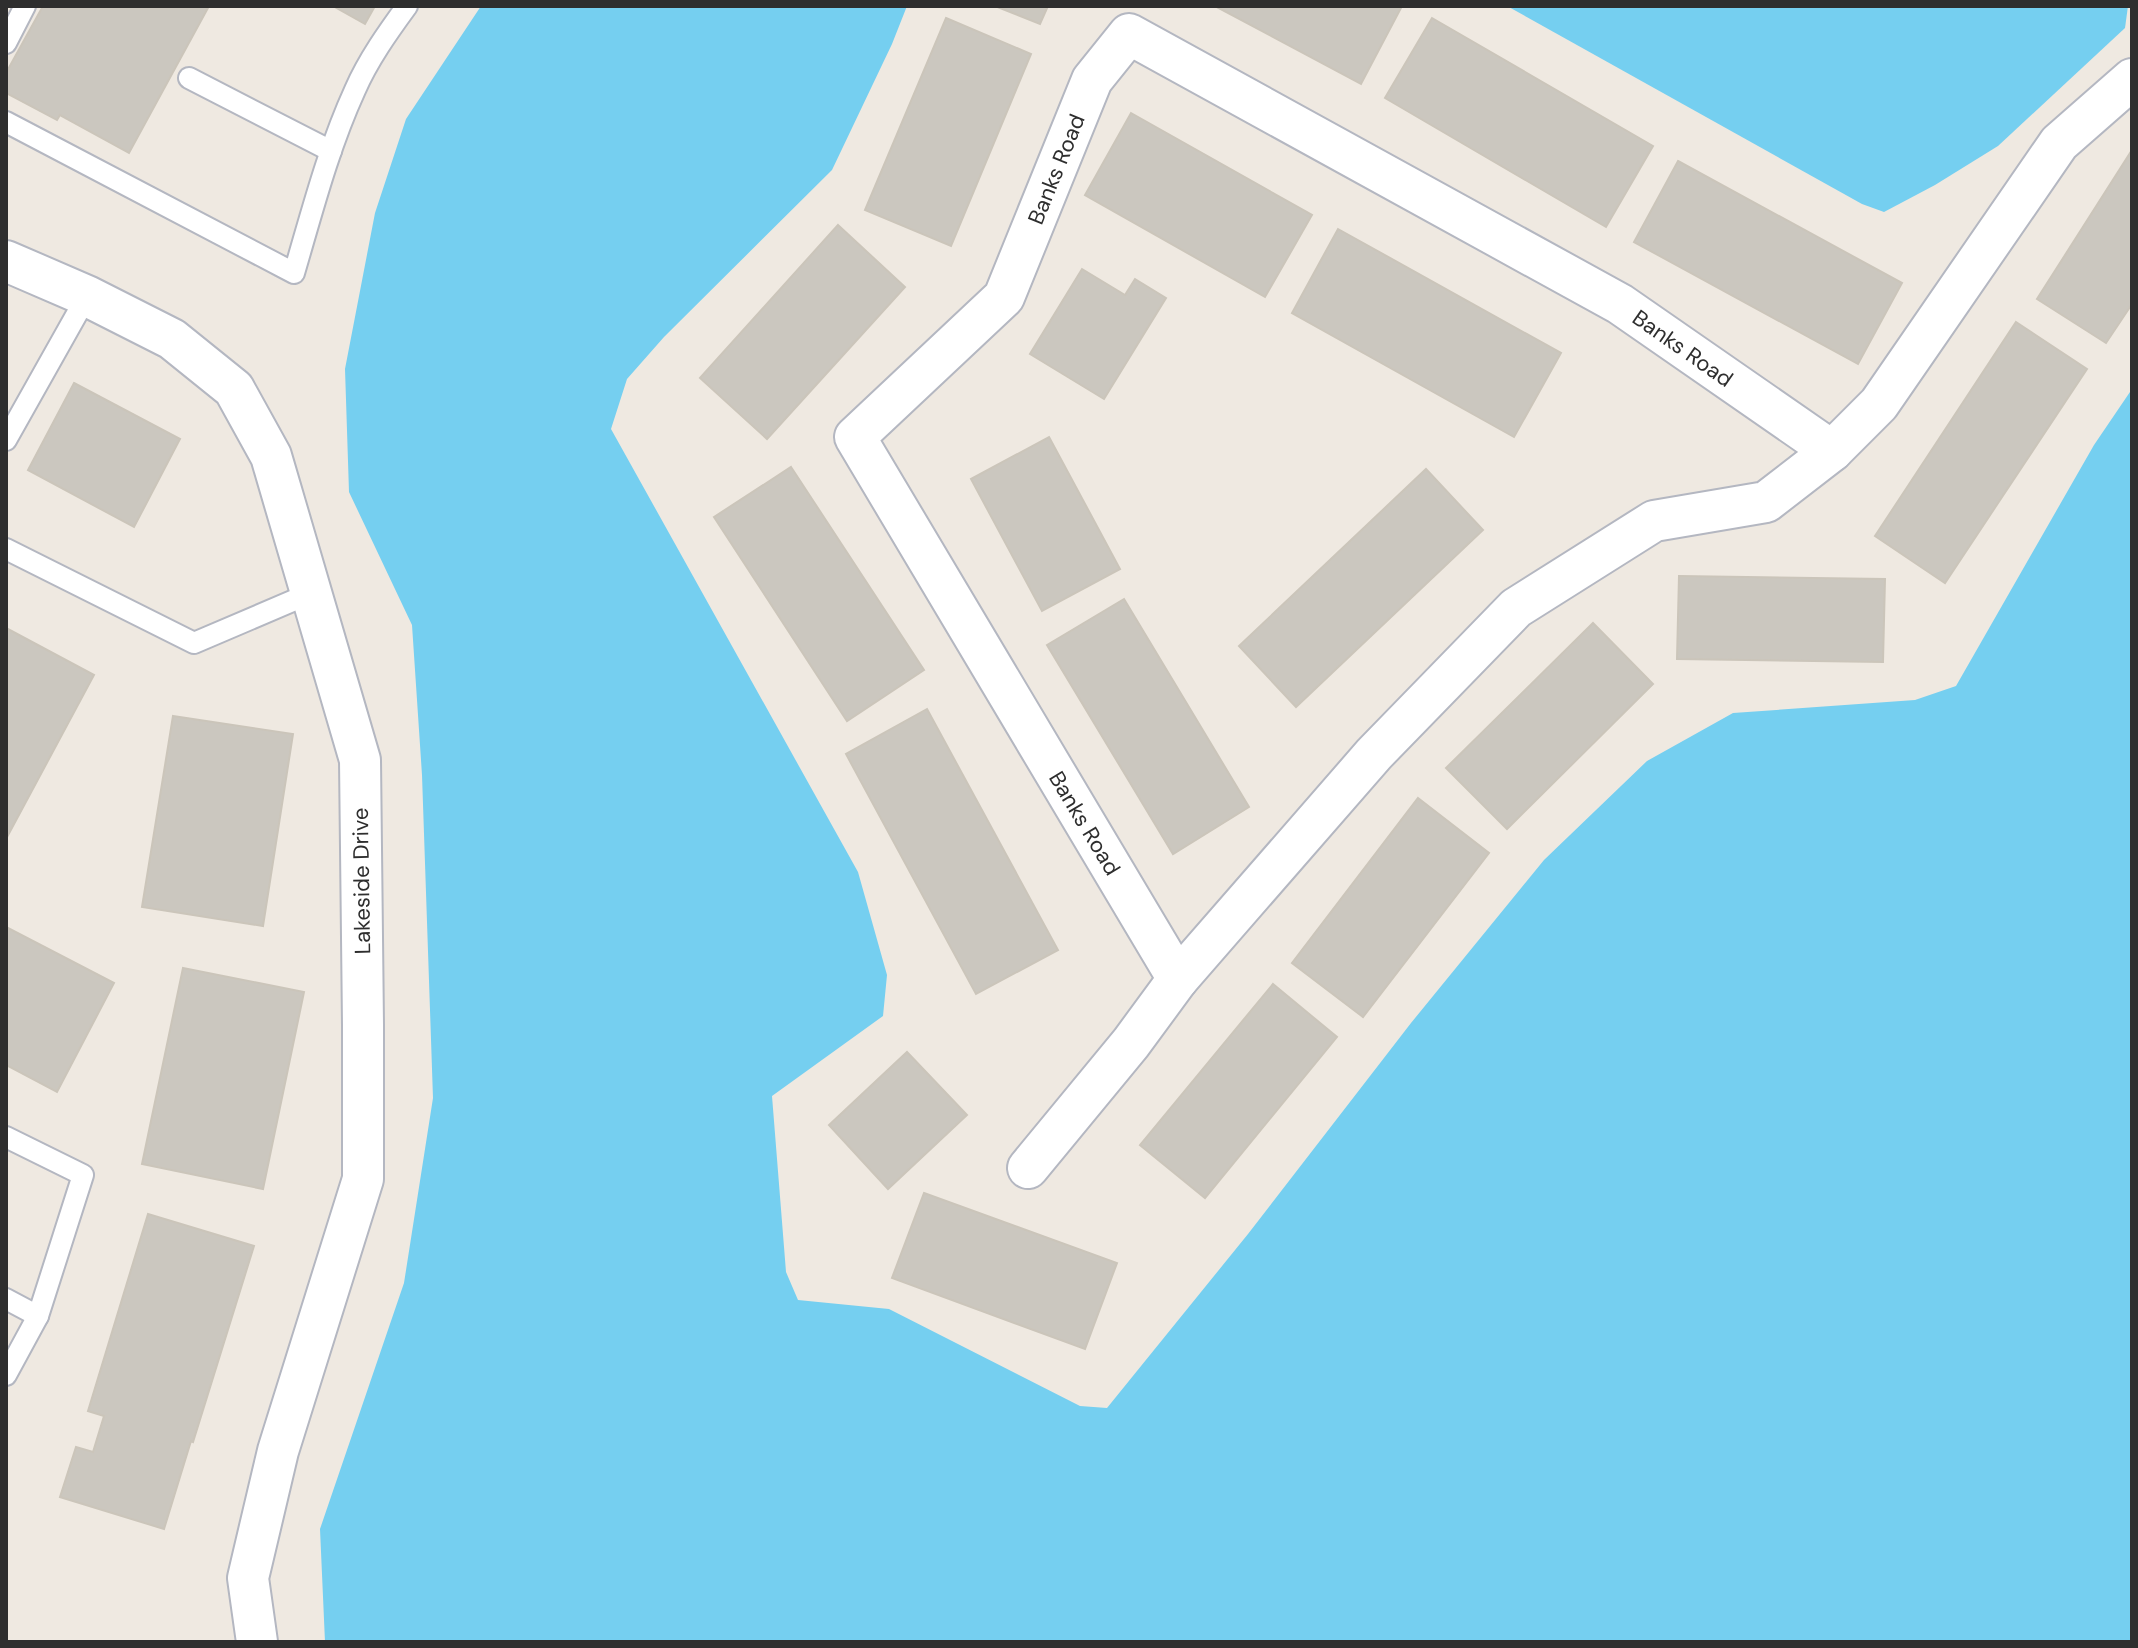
<svg xmlns="http://www.w3.org/2000/svg" width="2138" height="1648" viewBox="0 0 2138 1648" font-family="'DM Sans',sans-serif">
<style>
.water{fill:#75cff0}
.building{fill:#cbc7bf;stroke:#cbc5ba;stroke-width:2}
.lines{fill:none;stroke-linecap:round;stroke-linejoin:round}
.service-casing{stroke:#b4b7c1;stroke-width:24}
.minor-casing{stroke:#b4b7c1;stroke-width:44}
.service{stroke:#fff;stroke-width:20}
.minor{stroke:#fff;stroke-width:40}
.labels{text-anchor:middle;stroke-width:6;stroke-linejoin:round;paint-order:stroke}
.street-label{font-size:22px;fill:#2e2e2e;stroke:#fff}
</style>
<rect width="100%" height="100%" fill="#efe9e1"/>
<!-- water -->
<g class="water">
<path d="M481,6H907L892,44L832,170L664,337L627,379L611,429L858,872L887,975L883,1016L772,1096L786,1272L798,1300L889,1309L1080,1406L1107,1408L1248,1234L1411,1023L1544,860L1647,761L1733,713L1915,700L1956,686L2094,445L2132,389V1642H325L320,1529L404,1283L433,1098L422,775L412,625L349,492L345,369L375,213L406,119Z"/>
<path d="M1507,6H2128L2125,28L1998,146L1935,185L1884,212L1862,204Z"/>
</g>
<!-- building -->
<g class="building">
<path d="M43,6H209L129,153L60,115L57,120L6,93V73Z"/>
<path d="M333,6H375L365,24Z"/>
<path d="M995,6H1048L1040,24Z"/>
<path d="M1215,6H1402L1361,84Z"/>
<path d="M946,18L1031,54L951,246L865,210Z"/>
<path d="M1432,18L1653,146L1606,227L1385,98Z"/>
<path d="M1131,113L1312,215L1265,297L1085,195Z"/>
<path d="M2132,150V304L2106,343L2037,299Z"/>
<path d="M1678,161L1902,283L1858,364L1634,242Z"/>
<path d="M838,225L905,287L767,439L700,378Z"/>
<path d="M1338,229L1561,353L1514,437L1292,313Z"/>
<path d="M1082,269L1125,295L1135,279L1166,298L1104,399L1030,354Z"/>
<path d="M2016,322L2087,369L1945,583L1875,536Z"/>
<path d="M74,383L180,439L134,527L28,470Z"/>
<path d="M1049,437L1120,569L1042,611L971,479Z"/>
<path d="M791,467L924,670L847,721L714,517Z"/>
<path d="M1426,469L1483,530L1296,707L1239,646Z"/>
<path d="M1679,576L1885,579L1883,662L1677,659Z"/>
<path d="M1124,599L1249,807L1173,854L1047,645Z"/>
<path d="M1593,623L1653,684L1507,829L1446,768Z"/>
<path d="M6,628L94,675L6,839Z"/>
<path d="M927,709L1058,950L976,994L846,754Z"/>
<path d="M173,716L293,734L263,926L142,907Z"/>
<path d="M1418,798L1489,853L1363,1017L1292,963Z"/>
<path d="M6,927L114,983L57,1092L6,1065Z"/>
<path d="M183,968L304,992L263,1189L142,1164Z"/>
<path d="M1273,984L1337,1037L1205,1198L1140,1145Z"/>
<path d="M907,1052L967,1115L888,1189L829,1125Z"/>
<path d="M924,1193L1117,1263L1085,1349L892,1278Z"/>
<path d="M148,1214L254,1246L193,1442L191,1441L164,1529L60,1497L76,1447L93,1452L104,1416L88,1411Z"/>
</g>
<g class="lines">
<!-- service casing -->
<g class="service-casing">
<g id="service">
<path d="M6,43L25,6"/>
<path d="M189,78L331,151"/>
<path d="M6,122L294,273C312,212 328,149 355,90C368,60 388,32 407,6"/>
<path d="M6,440L87,296"/>
<path d="M6,549L194,643L311,593"/>
<path d="M6,1137L83,1175L38,1316L6,1375"/>
<path d="M6,1299L38,1316"/>
</g>
</g>
<!-- minor casing -->
<g class="minor-casing">
<g id="minor">
<path d="M6,261L87,296L172,339L234,389L271,456L360,760L363,1025V1179L278,1451L248,1578L257,1642"/>
<path d="M1178,979L1374,754L1516,608L1654,521L1766,502L1832,451L1879,404L2059,143L2132,79"/>
<path d="M1028,1168L1131,1043L1178,979L855,437L1004,297L1092,80L1129,34L1620,304L1832,451"/>
</g>
</g>
<!-- service -->
<use href="#service" class="service"/>
<!-- minor -->
<use href="#minor" class="minor"/>
</g>
<g class="labels">
<!-- street labels -->
<g class="street-label">
<text transform="translate(1056 169) rotate(-68)" y="8">Banks Road</text>
<text transform="translate(1683 348) rotate(35)" y="8">Banks Road</text>
<text transform="translate(1085 823) rotate(59)" y="8">Banks Road</text>
<text transform="translate(361 881) rotate(-91)" y="8">Lakeside Drive</text>
</g>
</g>
<!-- border -->
<rect width="2138" height="1648" fill="none" stroke="#2e2e2e" stroke-width="16"/>
</svg>
